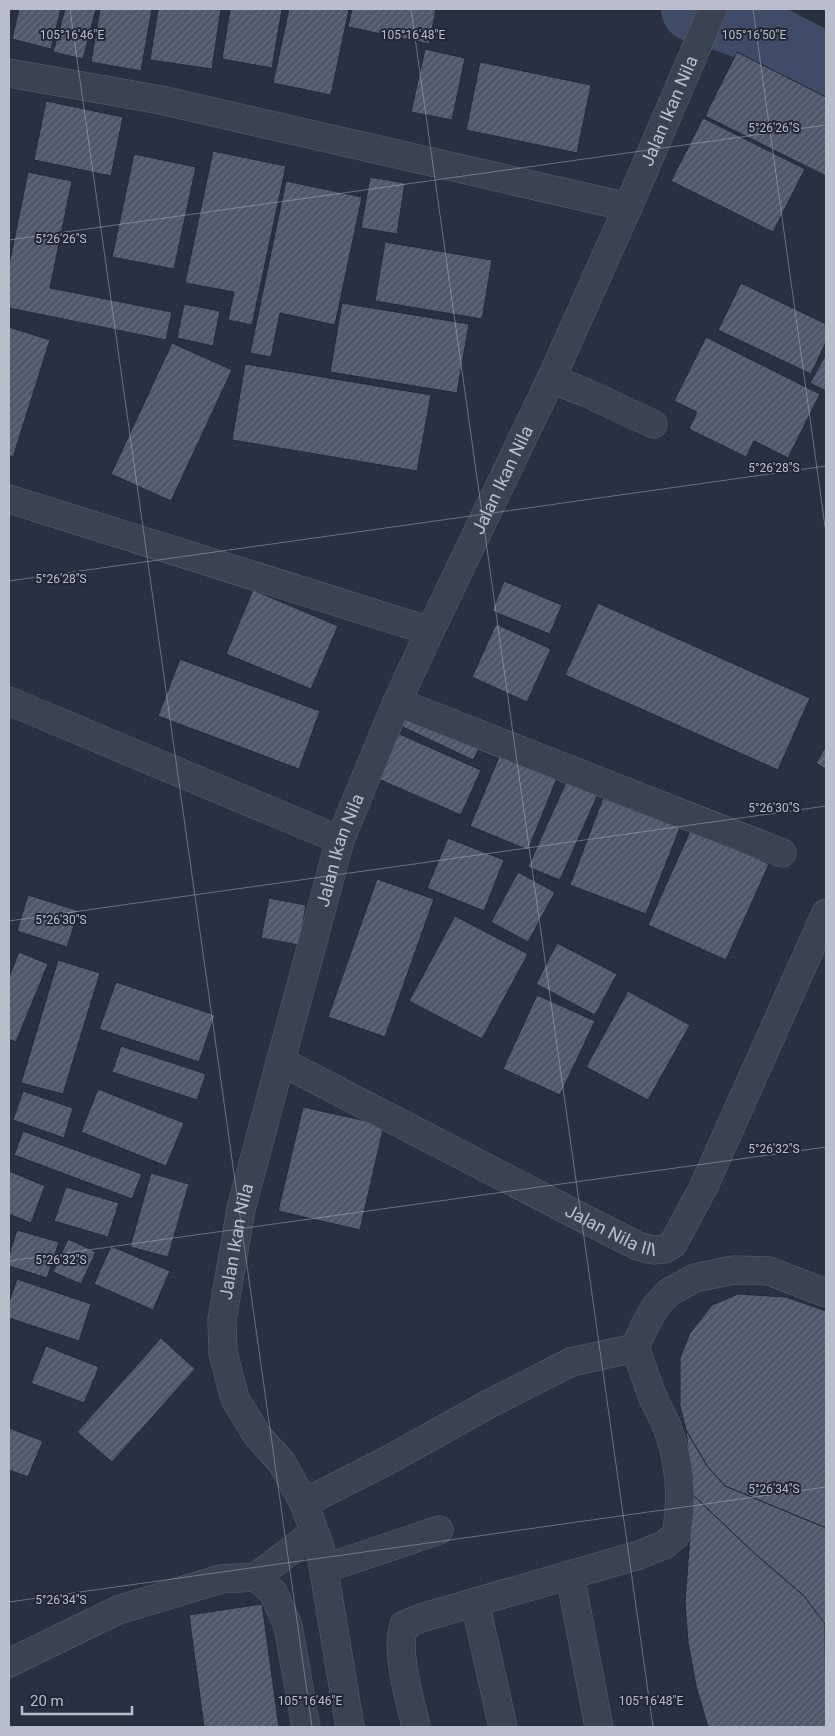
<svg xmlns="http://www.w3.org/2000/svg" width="835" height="1736" viewBox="0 0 835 1736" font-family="Roboto,sans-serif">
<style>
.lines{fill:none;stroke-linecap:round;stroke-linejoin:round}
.river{stroke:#404c67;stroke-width:66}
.building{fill:url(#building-hatch);stroke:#232937}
.minor-casing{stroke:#5a606d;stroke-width:29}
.minor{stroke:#3c4350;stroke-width:28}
.ticks{fill:none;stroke:#b9beca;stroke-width:1;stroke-opacity:0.45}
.labels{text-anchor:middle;stroke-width:4;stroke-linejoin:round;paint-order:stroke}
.street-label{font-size:18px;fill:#b9beca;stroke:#212735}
.ticks-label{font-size:12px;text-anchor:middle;fill:#b9beca;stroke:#212735;stroke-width:4;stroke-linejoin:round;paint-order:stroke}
</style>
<defs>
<pattern id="building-hatch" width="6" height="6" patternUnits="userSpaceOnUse" patternTransform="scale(1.25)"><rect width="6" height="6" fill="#4f5768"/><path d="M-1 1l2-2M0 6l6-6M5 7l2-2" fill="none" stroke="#666d7c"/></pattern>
</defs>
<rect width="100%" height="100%" fill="#29303f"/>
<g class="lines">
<!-- river -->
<path class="river" d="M694,9L754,29L826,66"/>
</g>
<!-- building -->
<g class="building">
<path d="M19,9H61L51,49L12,39Z"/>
<path d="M65,9H96L83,59L53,52Z"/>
<path d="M100,9H152L141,71L91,62Z"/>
<path d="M158,9H221L212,69L150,60Z"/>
<path d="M230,9H282L272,68L222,59Z"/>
<path d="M289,9H349L331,95L273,83Z"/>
<path d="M352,9H436L429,44L348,27Z"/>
<path d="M425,49L465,58L452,120L411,112Z"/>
<path d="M737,52L826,97V176L705,116Z"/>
<path d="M480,62L591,85L577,153L466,130Z"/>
<path d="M46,101L123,117L111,176L34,160Z"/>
<path d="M703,118L805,169L773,232L671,181Z"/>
<path d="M213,151L286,166L252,325L228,320L234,292L185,283Z"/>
<path d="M134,154L196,167L174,269L112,257Z"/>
<path d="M28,172L72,181L50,288L172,312L166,340L9,308V265Z"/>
<path d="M370,177L405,183L397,234L361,228Z"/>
<path d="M286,181L362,197L335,325L280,313L271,357L250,353Z"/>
<path d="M385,242L492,260L482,319L375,301Z"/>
<path d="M741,283L826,324V342L811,374L718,330Z"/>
<path d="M342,303L469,324L457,393L330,372Z"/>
<path d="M184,304L220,311L213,346L177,338Z"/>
<path d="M9,327L50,340L13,457L9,455Z"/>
<path d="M706,337L820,394L788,458L754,441L746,457L689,429L697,412L674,401Z"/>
<path d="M172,343L232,370L171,501L111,474Z"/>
<path d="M826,354V391L810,383Z"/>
<path d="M245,364L431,395L417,471L232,440Z"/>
<path d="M504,581L562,605L550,634L492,611Z"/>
<path d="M253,590L338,626L311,689L226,654Z"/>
<path d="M598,603L810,698L778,770L565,675Z"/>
<path d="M496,624L551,649L527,702L472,677Z"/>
<path d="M180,659L320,711L299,769L158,716Z"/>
<path d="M409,709L482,743L473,760L401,726Z"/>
<path d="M397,733L481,770L461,815L376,778Z"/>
<path d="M826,746V769L816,763Z"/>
<path d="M502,750L559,773L528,850L470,826Z"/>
<path d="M567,780L598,794L560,880L528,867Z"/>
<path d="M603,798L680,828L646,914L570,885Z"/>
<path d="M691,829L769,864L726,960L648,925Z"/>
<path d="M448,838L504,860L484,911L427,888Z"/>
<path d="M518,872L555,892L528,942L491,922Z"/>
<path d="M377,879L434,899L385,1037L328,1017Z"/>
<path d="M28,895L79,911L67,947L17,931Z"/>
<path d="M269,898L306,905L299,945L261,938Z"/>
<path d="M455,916L528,954L482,1039L409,1001Z"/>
<path d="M557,943L617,974L595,1015L536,984Z"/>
<path d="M19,952L48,964L16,1042L9,1039V977Z"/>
<path d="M58,960L100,973L63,1094L21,1083Z"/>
<path d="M116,982L215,1015L199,1062L99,1029Z"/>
<path d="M628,991L690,1025L648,1100L586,1067Z"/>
<path d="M537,995L595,1021L560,1095L503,1069Z"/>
<path d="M121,1046L206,1074L197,1100L112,1072Z"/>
<path d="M98,1089L184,1123L166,1166L81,1132Z"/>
<path d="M23,1091L73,1108L64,1138L13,1120Z"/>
<path d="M303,1107L384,1125L360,1230L278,1211Z"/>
<path d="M23,1131L142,1174L132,1199L14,1155Z"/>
<path d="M9,1171L45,1186L31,1223L9,1214Z"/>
<path d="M151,1173L189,1184L168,1257L130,1247Z"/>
<path d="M66,1187L119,1203L108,1237L54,1221Z"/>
<path d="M17,1230L59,1242L47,1278L9,1266V1255Z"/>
<path d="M68,1239L96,1252L81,1284L53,1272Z"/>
<path d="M111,1246L170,1271L153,1310L94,1284Z"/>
<path d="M17,1279L91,1304L79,1341L9,1318V1302Z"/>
<path d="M738,1294L786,1297L826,1311V1528L725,1486L707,1466L686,1430L680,1406V1358L690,1333L712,1305Z"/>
<path d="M161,1338L195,1369L112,1462L77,1432Z"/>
<path d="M46,1346L99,1367L84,1403L31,1383Z"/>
<path d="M9,1428L43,1441L28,1477L9,1470Z"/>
<path d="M686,1430L707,1466L725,1486L826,1528V1628L804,1596L754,1553L693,1495Z"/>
<path d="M693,1495L754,1553L804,1596L825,1624L826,1727H708L696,1686L688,1642L685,1603Z"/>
<path d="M262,1604L279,1727H204L189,1615Z"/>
</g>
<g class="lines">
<!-- minor casing -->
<g class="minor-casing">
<g id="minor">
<path d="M9,73L161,100L628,207"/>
<path d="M551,379L587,393L653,424"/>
<path d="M9,499L430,631"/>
<path d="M9,701L340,840"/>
<path d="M397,702L782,853"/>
<path id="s1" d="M280,1061L614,1234L638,1246L653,1250L664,1249L673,1244L704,1186L826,913"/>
<path d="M304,1503L394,1457L487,1405L571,1362L635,1348"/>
<path d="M324,1569L439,1530"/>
<path d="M570,1575L599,1727"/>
<path d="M256,1577L314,1533"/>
<path d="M475,1602L503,1727"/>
<path d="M9,1663L118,1610L221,1579L256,1577L273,1592L288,1626L306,1727"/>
<path id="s2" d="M350,1727L320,1547L304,1503L282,1463L257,1435L235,1399L223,1353L222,1320L241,1209L340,840L397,702L430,631L551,379L628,207L713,9"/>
<path d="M416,1727C410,1698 395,1654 404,1625L424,1617L639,1555L664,1545L676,1535C683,1498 680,1460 666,1424C662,1416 658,1408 654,1400C647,1383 642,1365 635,1348L644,1327L656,1306L669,1292L695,1278L733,1270L769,1271L826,1293"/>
</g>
</g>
<!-- minor -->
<use href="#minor" class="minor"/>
</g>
<!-- ticks -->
<path class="ticks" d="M70,9L312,1727M411,9L653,1727M753,9L826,533M9,240L826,125M9,581L826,466M9,921L826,806M9,1261L826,1147M9,1602L826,1487"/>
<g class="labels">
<!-- street labels -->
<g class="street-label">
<text dy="6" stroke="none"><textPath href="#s2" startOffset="1730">Jalan Ikan Nila</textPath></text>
<text dy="6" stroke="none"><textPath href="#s2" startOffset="1325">Jalan Ikan Nila</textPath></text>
<text dy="6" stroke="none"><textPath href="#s2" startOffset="920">Jalan Ikan Nila</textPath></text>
<text dy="6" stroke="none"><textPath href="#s1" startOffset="372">Jalan Nila III</textPath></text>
<text dy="6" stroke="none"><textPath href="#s2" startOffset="515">Jalan Ikan Nila</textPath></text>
</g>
</g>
<g class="ticks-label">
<text x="72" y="39">105°16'46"E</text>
<text x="413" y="39">105°16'48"E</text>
<text x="754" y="39">105°16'50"E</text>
<text x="774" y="132">5°26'26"S</text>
<text x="61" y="243">5°26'26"S</text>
<text x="774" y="472">5°26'28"S</text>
<text x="61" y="583">5°26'28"S</text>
<text x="774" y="812">5°26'30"S</text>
<text x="61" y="924">5°26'30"S</text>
<text x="774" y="1153">5°26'32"S</text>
<text x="61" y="1264">5°26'32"S</text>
<text x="774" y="1493">5°26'34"S</text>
<text x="61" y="1604">5°26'34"S</text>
<text x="310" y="1705">105°16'46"E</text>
<text x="651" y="1705">105°16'48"E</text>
</g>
<!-- border -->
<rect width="835" height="1736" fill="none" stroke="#b9beca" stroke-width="20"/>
<!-- scale -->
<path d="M22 1706v8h110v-8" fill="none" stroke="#b9beca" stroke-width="2.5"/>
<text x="30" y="1706" font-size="15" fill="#b9beca" stroke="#212735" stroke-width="4" paint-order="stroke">20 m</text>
</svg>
